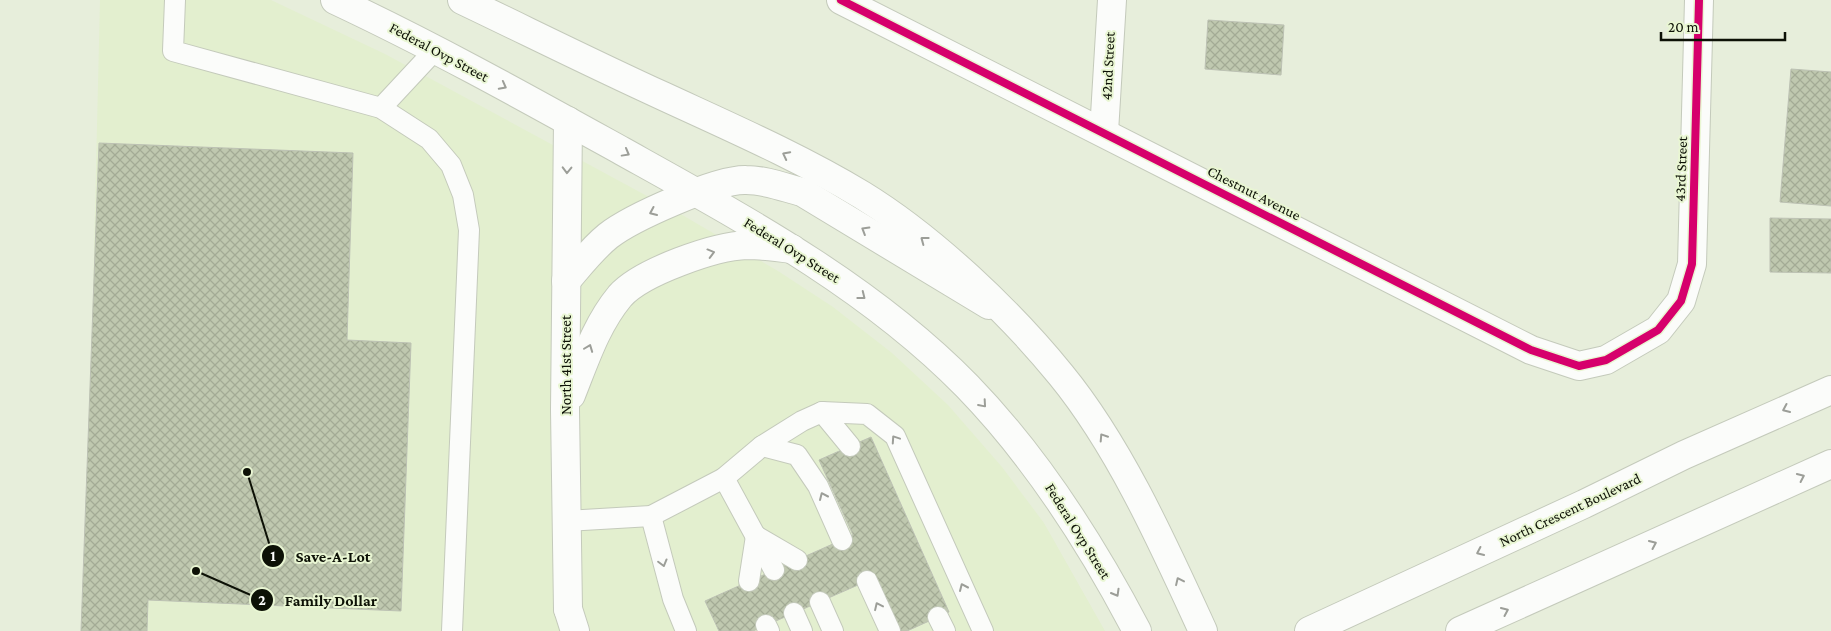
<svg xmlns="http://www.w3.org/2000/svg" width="1831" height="631" viewBox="0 0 1831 631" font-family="'Crimson Pro',serif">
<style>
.built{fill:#e3efcf}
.building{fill:url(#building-cross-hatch);stroke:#bcc1b3}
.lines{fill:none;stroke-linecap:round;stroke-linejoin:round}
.service-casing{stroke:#c4cabb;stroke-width:22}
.minor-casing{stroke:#c4cabb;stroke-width:30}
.secondary-casing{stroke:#c4cabb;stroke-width:30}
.primary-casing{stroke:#c4cabb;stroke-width:30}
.trunk-casing{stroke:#c4cabb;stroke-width:30}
.service{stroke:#fbfcfa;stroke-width:20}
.minor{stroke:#fbfcfa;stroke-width:28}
.secondary{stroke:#fbfcfa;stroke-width:28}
.primary{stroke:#fbfcfa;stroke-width:28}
.trunk{stroke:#fbfcfa;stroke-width:28}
.cycleway-casing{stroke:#e9f6d3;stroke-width:11}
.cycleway{stroke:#d6006c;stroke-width:8}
.oneway{stroke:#9c9e98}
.labels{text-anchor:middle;stroke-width:4;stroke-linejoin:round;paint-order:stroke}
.street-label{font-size:15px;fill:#0d1106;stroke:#e9f6d3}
.leader{fill:none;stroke:#0d1106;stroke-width:2}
.callout-dot{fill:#0d1106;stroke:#e9f6d3;stroke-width:2}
.mark-label{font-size:15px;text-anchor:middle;font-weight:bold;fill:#fff}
.callout-label{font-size:16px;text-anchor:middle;font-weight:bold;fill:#0d1106;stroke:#e9f6d3;stroke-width:4;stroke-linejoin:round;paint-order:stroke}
</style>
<defs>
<pattern id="building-cross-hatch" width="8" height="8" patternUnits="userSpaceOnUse" patternTransform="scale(1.25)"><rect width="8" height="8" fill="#bfc8af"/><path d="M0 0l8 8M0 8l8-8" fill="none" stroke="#a3ab95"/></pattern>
</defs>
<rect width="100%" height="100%" fill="#e7eedb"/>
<!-- built -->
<path class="built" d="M100,0H271L385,54L684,216L778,271L833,307L892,353L948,405L1002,467L1044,523L1105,631H85Z"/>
<!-- building -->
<g class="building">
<path d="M1208,20L1284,25L1281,75L1205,69Z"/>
<path d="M1791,69L1831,72V206L1780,202Z"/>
<path d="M99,143L353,153L347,340L411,343L401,611L148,600L147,631H81Z"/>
<path d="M1770,218L1831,219V273L1770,272Z"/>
<path d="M871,437L949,612L907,631H898L874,578L753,631H719L705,601L853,535L819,460Z"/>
</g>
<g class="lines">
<!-- service casing -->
<g class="service-casing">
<g id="service">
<path d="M175,0L173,51L381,108L429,139L451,165L463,195L469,230L452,631"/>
<path d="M381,108L435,50"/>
<path d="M822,412L850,446"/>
<path d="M762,446L797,455L818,486L842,540"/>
<path d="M724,478L774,570"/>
<path d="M651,516L673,599L686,631"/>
<path d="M566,521L651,516L724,478L762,446L802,421L822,412L867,414L895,436L983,631"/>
<path d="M756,536L797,560"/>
<path d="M749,581L756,536"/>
<path d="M867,581L890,631"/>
<path d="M820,602L833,631"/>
<path d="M794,613L802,631"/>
<path d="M938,617L945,631"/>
<path d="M766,625L769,631"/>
</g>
</g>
<!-- minor casing -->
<g class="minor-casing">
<g id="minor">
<path d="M841,0L1531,350L1579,366L1606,360L1658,330L1681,301L1692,264L1699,0"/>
<path d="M1104,132L1112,0"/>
</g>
</g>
<!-- secondary casing -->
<g class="secondary-casing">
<g id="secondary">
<path d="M566,281C579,266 592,249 608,236C631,218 717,179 746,180C765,180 783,187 802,192L989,305"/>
<path d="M571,395C585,360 596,325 620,296C641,272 715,246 747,245C762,245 777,247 792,249"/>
<path d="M568,609L565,410L568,121"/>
</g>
</g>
<!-- primary casing -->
<g class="primary-casing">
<g id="primary">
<path d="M335,0C433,46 528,99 622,151C744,219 869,286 967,386C1037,458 1091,543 1137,631"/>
<path d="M462,0C529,32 595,65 663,96C730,127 799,157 862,195C932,238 1009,311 1061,375C1120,447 1164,546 1203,631"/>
</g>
</g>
<!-- trunk casing -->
<g class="trunk-casing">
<g id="trunk">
<path d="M568,609L575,631"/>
<path d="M1309,631L1584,504L1684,455L1831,390"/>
<path d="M1460,631L1831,464"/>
</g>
</g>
<!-- service -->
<use href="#service" class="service"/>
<!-- minor -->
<use href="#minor" class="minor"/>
<!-- secondary -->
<use href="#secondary" class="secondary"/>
<!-- primary -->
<use href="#primary" class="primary"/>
<!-- trunk -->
<use href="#trunk" class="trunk"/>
<!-- cycleway casing -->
<g class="cycleway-casing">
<path id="cycleway" d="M841,0L1531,350L1579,366L1606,360L1658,330L1681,301L1692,264L1699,0"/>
</g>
<!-- cycleway -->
<use href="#cycleway" class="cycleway"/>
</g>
<!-- one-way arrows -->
<defs><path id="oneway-chevron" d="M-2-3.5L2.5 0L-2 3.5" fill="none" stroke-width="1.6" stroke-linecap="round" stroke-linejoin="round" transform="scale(1.25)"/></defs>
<g class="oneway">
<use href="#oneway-chevron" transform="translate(503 86) rotate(28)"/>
<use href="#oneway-chevron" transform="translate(626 153) rotate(29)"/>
<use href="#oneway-chevron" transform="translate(786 155) rotate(-153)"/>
<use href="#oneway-chevron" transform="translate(567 170) rotate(91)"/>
<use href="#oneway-chevron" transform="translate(653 212) rotate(156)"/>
<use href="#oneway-chevron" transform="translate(865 230) rotate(-149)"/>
<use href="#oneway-chevron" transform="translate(924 240) rotate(-143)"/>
<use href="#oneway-chevron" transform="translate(711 253) rotate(-15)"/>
<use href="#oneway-chevron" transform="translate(862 296) rotate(38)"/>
<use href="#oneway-chevron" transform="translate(589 348) rotate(-69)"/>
<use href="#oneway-chevron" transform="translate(983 404) rotate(49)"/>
<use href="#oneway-chevron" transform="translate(1786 409) rotate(156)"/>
<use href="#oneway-chevron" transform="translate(1103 437) rotate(-123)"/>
<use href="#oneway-chevron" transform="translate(895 439) rotate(-124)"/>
<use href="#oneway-chevron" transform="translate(1801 477) rotate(-25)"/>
<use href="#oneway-chevron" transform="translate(823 496) rotate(-114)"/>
<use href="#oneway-chevron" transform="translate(1653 544) rotate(-24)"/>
<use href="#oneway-chevron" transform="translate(1480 552) rotate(155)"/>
<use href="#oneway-chevron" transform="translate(663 563) rotate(75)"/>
<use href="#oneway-chevron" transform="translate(1179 581) rotate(-115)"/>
<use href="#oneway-chevron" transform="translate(963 587) rotate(-114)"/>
<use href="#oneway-chevron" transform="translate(1116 593) rotate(60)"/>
<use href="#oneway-chevron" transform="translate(878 606) rotate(-115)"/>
<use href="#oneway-chevron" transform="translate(1505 611) rotate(-24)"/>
</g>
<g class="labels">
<!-- street labels -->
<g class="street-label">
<text transform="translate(439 52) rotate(28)" y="5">Federal Ovp Street</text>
<text transform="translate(1108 66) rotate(-87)" y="5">42nd Street</text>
<text transform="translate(1681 169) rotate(-88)" y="5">43rd Street</text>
<text transform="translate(1254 193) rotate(27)" y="5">Chestnut Avenue</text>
<text transform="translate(792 250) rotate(32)" y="5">Federal Ovp Street</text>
<text transform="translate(566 365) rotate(-90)" y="5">North 41st Street</text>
<text transform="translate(1570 510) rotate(-25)" y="5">North Crescent Boulevard</text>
<text transform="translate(1078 531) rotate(58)" y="5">Federal Ovp Street</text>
</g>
</g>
<!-- callouts -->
<path class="leader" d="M247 472L273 556M196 571L262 600"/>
<g class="callout-dot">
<circle cx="247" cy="472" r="5"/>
<circle cx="196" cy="571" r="5"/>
<circle cx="273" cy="556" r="12"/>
<circle cx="262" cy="600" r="12"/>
</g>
<g class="mark-label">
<text x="273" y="561">1</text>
<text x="262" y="605">2</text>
</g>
<g class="callout-label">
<text x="333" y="562">Save-A-Lot</text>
<text x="331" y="606">Family Dollar</text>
</g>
<!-- scale -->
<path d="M1661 32v8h124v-8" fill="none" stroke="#0d1106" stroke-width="2.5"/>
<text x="1668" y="32" font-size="15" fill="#0d1106" stroke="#e9f6d3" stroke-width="4" paint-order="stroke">20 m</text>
</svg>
